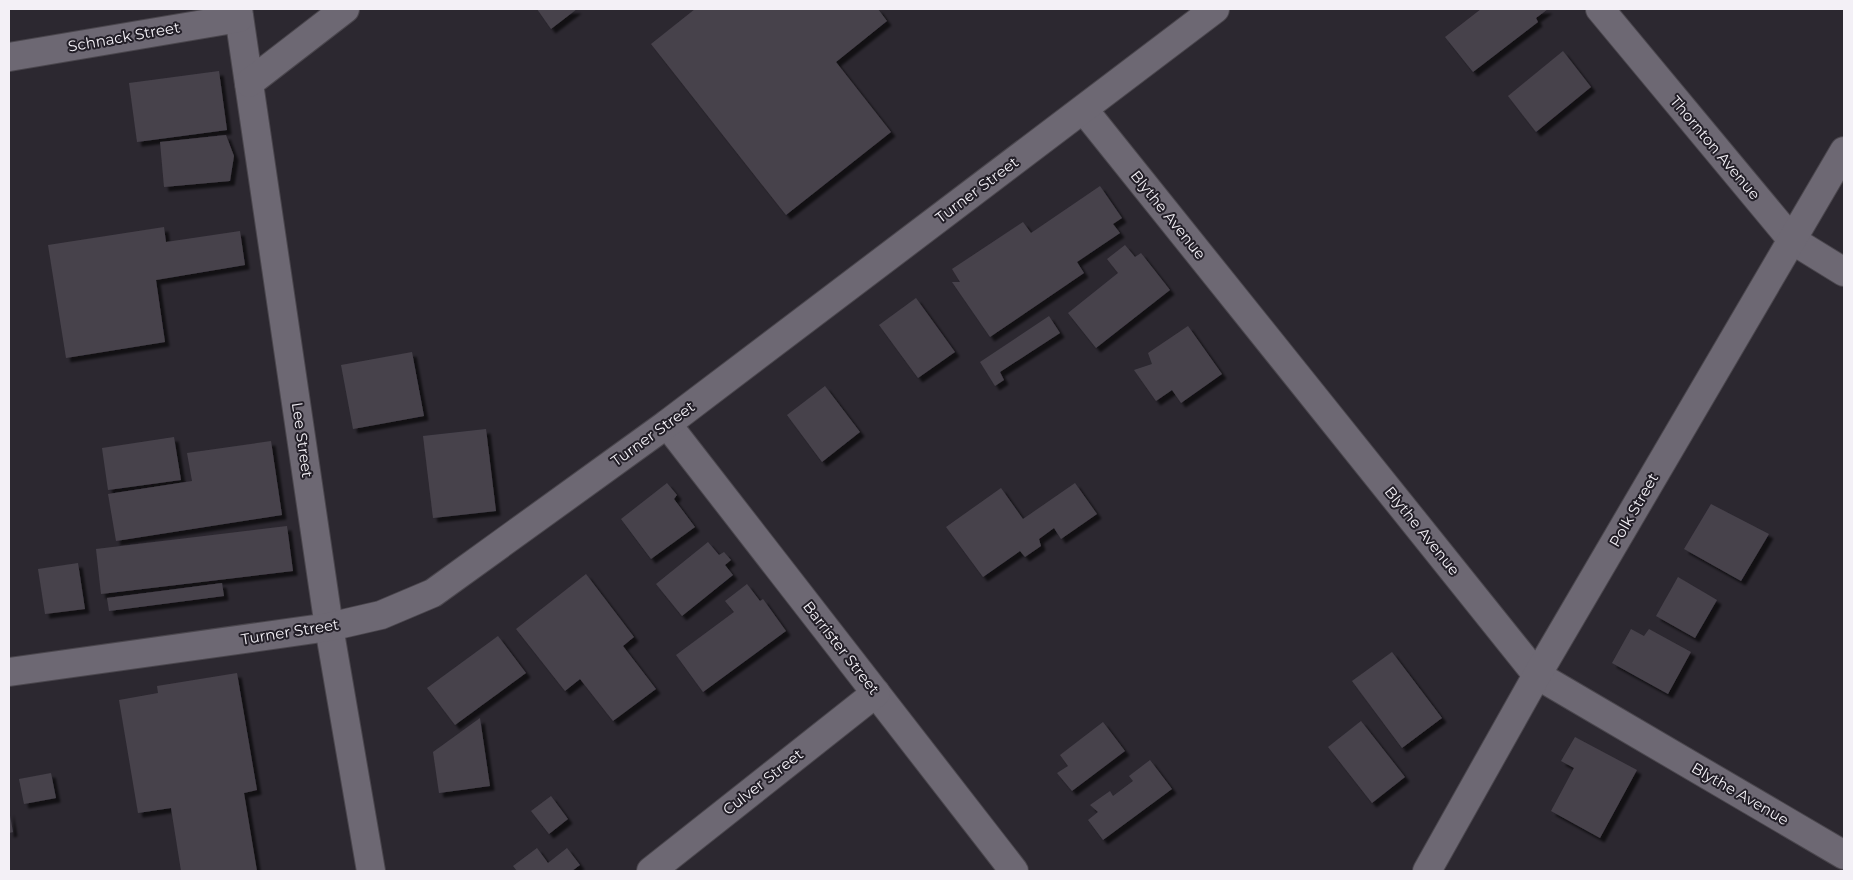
<svg xmlns="http://www.w3.org/2000/svg" width="1853" height="880" viewBox="0 0 1853 880" font-family="Montserrat,sans-serif">
<style>
.building{fill:#47424b;filter:url(#shadow)}
.lines{fill:none;stroke-linecap:round;stroke-linejoin:round}
.minor-casing{stroke:#4a464d;stroke-width:30}
.minor{stroke:#6d6873;stroke-width:28}
.labels{text-anchor:middle;stroke-width:4;stroke-linejoin:round;paint-order:stroke}
.street-label{font-size:15px;fill:#f3f0f6;stroke:#221e27}
</style>
<defs>
<filter id="shadow"><feDropShadow dx="4.5" dy="4.5" stdDeviation="1" flood-color="#0009"/></filter>
</defs>
<rect width="100%" height="100%" fill="#2c2830"/>
<!-- building -->
<g class="building">
<path d="M537,9H577L551,29Z"/>
<path d="M695,9H878L887,21L836,62L891,132L786,215L651,44Z"/>
<path d="M1481,9H1548L1536,18L1538,22L1473,72L1445,37Z"/>
<path d="M1563,51L1591,87L1536,132L1508,96Z"/>
<path d="M219,71L227,130L137,142L129,83Z"/>
<path d="M226,135L234,156L230,181L164,187L160,142Z"/>
<path d="M1100,186L1122,218L1113,224L1120,233L1077,262L1084,273L990,337L952,282H960L952,269L1023,222L1031,233Z"/>
<path d="M164,227L166,242L240,231L245,265L156,280L165,342L66,358L48,245Z"/>
<path d="M1125,245L1135,257L1141,253L1170,290L1096,348L1068,313L1118,273L1107,259Z"/>
<path d="M916,298L955,352L918,378L879,325Z"/>
<path d="M1049,316L1060,333L1000,372L1004,380L995,386L980,362Z"/>
<path d="M1188,326L1222,374L1181,403L1172,390L1156,401L1134,370L1152,364L1148,353Z"/>
<path d="M412,352L424,416L353,429L341,365Z"/>
<path d="M825,386L860,432L822,462L787,415Z"/>
<path d="M486,429L496,511L433,518L423,436Z"/>
<path d="M174,437L181,480L108,490L102,448Z"/>
<path d="M271,441L282,515L116,541L108,494L192,481L187,453Z"/>
<path d="M667,483L677,495L674,499L695,527L651,559L621,519Z"/>
<path d="M1075,483L1097,514L1061,539L1054,528L1039,539L1041,546L1025,557L1020,551L983,577L946,527L1001,488L1023,519Z"/>
<path d="M1711,504L1769,534L1741,581L1684,549Z"/>
<path d="M287,526L293,571L101,594L96,549Z"/>
<path d="M708,542L719,555L724,552L731,560L725,565L733,575L682,616L656,584Z"/>
<path d="M78,563L85,609L45,614L38,569Z"/>
<path d="M586,574L634,637L623,646L656,689L613,721L580,679L565,691L516,629Z"/>
<path d="M1678,577L1717,600L1695,638L1656,616Z"/>
<path d="M222,583L224,596L109,611L107,598Z"/>
<path d="M747,584L760,601L763,599L786,631L703,692L676,655L734,612L725,601Z"/>
<path d="M1631,629L1644,636L1649,629L1691,652L1668,694L1612,663Z"/>
<path d="M498,636L526,673L455,725L427,688Z"/>
<path d="M1392,652L1442,718L1402,748L1352,681Z"/>
<path d="M237,673L257,790L244,793L257,871H181L171,808L138,813L119,700L158,693L157,686Z"/>
<path d="M480,718L490,786L439,793L433,752Z"/>
<path d="M1361,721L1405,777L1372,803L1328,747Z"/>
<path d="M1103,722L1125,751L1072,791L1057,773L1068,766L1060,755Z"/>
<path d="M1575,737L1637,770L1600,838L1551,811L1574,768L1561,761Z"/>
<path d="M1150,760L1172,789L1103,840L1088,820L1098,812L1090,805L1110,791L1113,796L1133,781L1129,776Z"/>
<path d="M51,773L56,798L24,804L19,779Z"/>
<path d="M551,796L568,819L549,834L531,811Z"/>
<path d="M9,810L13,832L9,833Z"/>
<path d="M537,848L548,863L567,848L580,865L572,871H517L513,866Z"/>
</g>
<g class="lines">
<!-- minor casing -->
<g class="minor-casing">
<g id="minor">
<path d="M238,9L329,627L371,871"/>
<path d="M1600,9L1792,240L1844,272"/>
<path d="M9,57L239,18"/>
<path d="M249,83L345,9"/>
<path d="M1084,110L1537,675L1844,855"/>
<path d="M667,424L1014,871"/>
<path d="M9,672L329,627L381,615L433,593L667,424L1215,9"/>
<path d="M651,871L876,693"/>
<path d="M1427,871L1537,675L1844,151"/>
</g>
</g>
<!-- minor -->
<use href="#minor" class="minor"/>
</g>
<g class="labels">
<!-- street labels -->
<g class="street-label">
<text transform="translate(124 37) rotate(-10)" y="5">Schnack Street</text>
<text transform="translate(1715 148) rotate(50)" y="5">Thornton Avenue</text>
<text transform="translate(977 190) rotate(-37)" y="5">Turner Street</text>
<text transform="translate(1168 215) rotate(51)" y="5">Blythe Avenue</text>
<text transform="translate(653 434) rotate(-36)" y="5">Turner Street</text>
<text transform="translate(302 440) rotate(82)" y="5">Lee Street</text>
<text transform="translate(1634 510) rotate(-60)" y="5">Polk Street</text>
<text transform="translate(1422 531) rotate(51)" y="5">Blythe Avenue</text>
<text transform="translate(290 632) rotate(-9)" y="5">Turner Street</text>
<text transform="translate(841 648) rotate(52)" y="5">Barrister Street</text>
<text transform="translate(763 782) rotate(-38)" y="5">Culver Street</text>
<text transform="translate(1740 794) rotate(30)" y="5">Blythe Avenue</text>
</g>
</g>
<!-- border -->
<rect width="1853" height="880" fill="none" stroke="#f3f0f6" stroke-width="20"/>
</svg>
